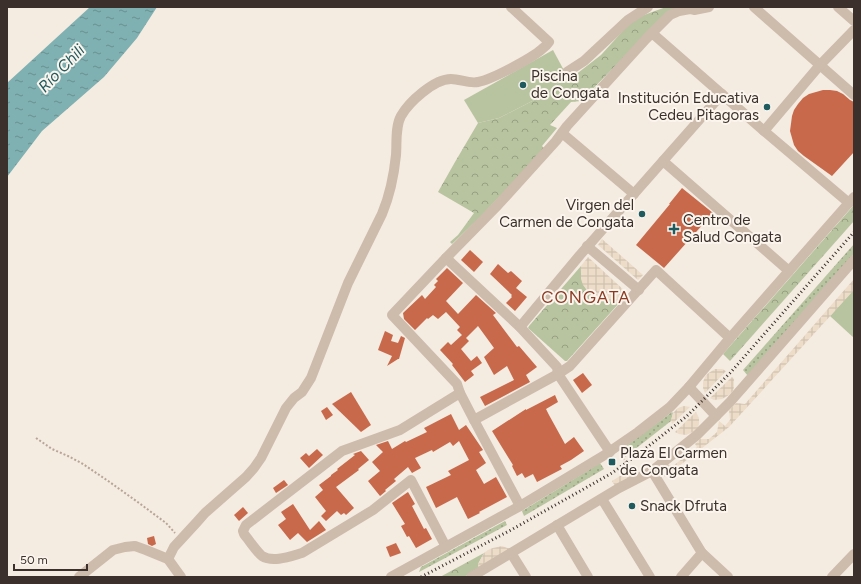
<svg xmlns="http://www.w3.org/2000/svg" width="861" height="584" viewBox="0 0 861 584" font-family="Figtree,sans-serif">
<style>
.grass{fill:url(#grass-dots)}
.forest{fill:url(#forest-crowns)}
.pitch{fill:#b8c4a0}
.plaza{fill:url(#plaza-grid)}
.water{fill:url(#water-ripples)}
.building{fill:#c8694b}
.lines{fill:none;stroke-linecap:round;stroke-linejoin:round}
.path{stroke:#b9a596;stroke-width:2;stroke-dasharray:2 2;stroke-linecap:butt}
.minor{stroke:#cdbbac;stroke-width:10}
.rail{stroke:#3b302b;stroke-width:3;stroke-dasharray:1 3;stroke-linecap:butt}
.poi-dot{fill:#1f5a5e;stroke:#fbf5ee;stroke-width:1.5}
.labels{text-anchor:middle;stroke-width:4;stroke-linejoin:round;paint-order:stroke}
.poi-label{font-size:15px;fill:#3b302b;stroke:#fbf5ee;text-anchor:start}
.water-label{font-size:16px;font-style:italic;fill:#1f5a5e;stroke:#fbf5ee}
.quarter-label{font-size:17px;letter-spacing:1px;fill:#8c3b22;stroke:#fbf5ee}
</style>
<defs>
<pattern id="grass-dots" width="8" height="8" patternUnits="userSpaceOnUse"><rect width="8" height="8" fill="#b8c4a0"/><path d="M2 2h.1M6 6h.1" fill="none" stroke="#97a083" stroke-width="1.8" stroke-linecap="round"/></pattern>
<pattern id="forest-crowns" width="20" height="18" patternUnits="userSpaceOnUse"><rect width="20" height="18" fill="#b8c4a0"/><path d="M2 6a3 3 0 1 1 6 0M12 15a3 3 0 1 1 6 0" fill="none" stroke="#97a083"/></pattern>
<pattern id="plaza-grid" width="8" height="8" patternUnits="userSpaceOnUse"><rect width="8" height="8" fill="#ecdcc8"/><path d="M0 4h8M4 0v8" fill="none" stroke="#cbbdac"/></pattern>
<pattern id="water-ripples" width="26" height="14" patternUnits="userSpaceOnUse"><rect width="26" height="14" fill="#7fb0b2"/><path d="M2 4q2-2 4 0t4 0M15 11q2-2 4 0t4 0" fill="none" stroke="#699091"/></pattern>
</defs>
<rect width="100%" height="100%" fill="#f4ebe1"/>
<!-- grass -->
<g class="grass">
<path d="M854,244V254L748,376L743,370Z"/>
<path d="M672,412L673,413L671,421L625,457L622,449Z"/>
<path d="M600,463L604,469L524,516L522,511Z"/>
<path d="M505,521L507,525L419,572L421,567Z"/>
</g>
<!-- forest -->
<g class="forest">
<path d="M666,7H678L631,50L581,101L571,102L550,125L557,128L542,146L545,149L481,216L452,244L450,242L458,235L474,213L438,192L455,162L478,123L499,118L544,95L567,76L570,79L601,55L630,23L644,15Z"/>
<path d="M854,205V221L730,361L723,354Z"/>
<path d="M581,266C580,284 586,295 604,299C609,301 614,302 620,302L567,361H565L528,328L529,326Z"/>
<path d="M484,553L478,564L479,568L464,577H440Z"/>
</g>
<!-- pitch -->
<g class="pitch">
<path d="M553,50L567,76L544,95L499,118L478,123L464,100Z"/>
<path d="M854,289V338L830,316Z"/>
</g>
<!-- plaza -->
<g class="plaza">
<path d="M602,239L643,275L638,280L598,245Z"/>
<path d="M588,257L627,293L620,302H613L602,300L596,297L587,290L583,285L581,279V266Z"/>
<path d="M854,279V290L729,427L665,477L661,470L667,464L673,466L697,447L695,444L700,439H709L717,432L719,421L725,426L730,420L729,410L736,403L745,404Z"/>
<path d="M715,369H722L726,371L705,393L703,388V382L705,377L707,374Z"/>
<path d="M732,377L734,379V387L733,391L729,395L722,399L714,400L710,398Z"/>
<path d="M684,406L690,407L672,424L671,420L673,413L678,408Z"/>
<path d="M696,412L699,418V423L698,428L695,431L686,435L679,434L675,432Z"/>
<path d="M633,468L637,474L615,486L612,481Z"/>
<path d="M502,546L510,549L479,568L478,564L484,553L488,550L493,548Z"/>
</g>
<!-- water -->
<path class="water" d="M90,7H157L137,38L104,77L42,131L7,177V83Z"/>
<!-- building -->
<g class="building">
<path d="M823,90H830L837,91L843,94L850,100L854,102V152L832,176L804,156L798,151L794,145L790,131L792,116L794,110L798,104L803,98L809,94Z"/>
<path d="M682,188L713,213L664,268L636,245L670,204H669Z"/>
<path d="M470,250L483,262L474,272L461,260Z"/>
<path d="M498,264L508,273L511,271L522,281L516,288L527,297L515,311L506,303L512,297L511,296L512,295L490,274Z"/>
<path d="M447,268L463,283L446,301L458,314L476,295L496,313L493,315L517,347L519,346L537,367L526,375L530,382L485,406L480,397L514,380L507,366L494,375L484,357L494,348L478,326L466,338L469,341L461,349L471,361L477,356L482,363L471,371L474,375L465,382L452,365L453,364L440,350L448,342L451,345L462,335L457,330L460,327L446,312L438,319L433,315L428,319L427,318L415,330L404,319L403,313L422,295L425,299L436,287L434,285L438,281L436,279Z"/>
<path d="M385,331L393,335L391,341L398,343L401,336L405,338L399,359H398L387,366L392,356L378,350Z"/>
<path d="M583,373L592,385L582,393L573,380Z"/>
<path d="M351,392L371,425L361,432L332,404Z"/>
<path d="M555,395L558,402L546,409L549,415L565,444L574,437L584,451L571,460L560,466L562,469L537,482L533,474L525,478L522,473L517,476L512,466L513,465L492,431L526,409V410Z"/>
<path d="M327,407L333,415L326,420L321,411Z"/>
<path d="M451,414L459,430L466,425L483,450L479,452L486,463L476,470L484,484L496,477L507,497L479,512L480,513L468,519L457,497L436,508L426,487L451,475L448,471L469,460L459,441L453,446L450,442L433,452L432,450L415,458L421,468L412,473L408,467L394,479L396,481L385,490L386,491L380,496L368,481L380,471L372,462L383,452L376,445L388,441L392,449L405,441L406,442L427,432L424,428Z"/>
<path d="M317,449L323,455L309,468L300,458L306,453L309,456Z"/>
<path d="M361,451L369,460L358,469L359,470L336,487L354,508L346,515L344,513L341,515L337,511L326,521L321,516L326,511L315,497L323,490L319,485L331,476V475L338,470L337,469L355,455L353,454Z"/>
<path d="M284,480L288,485L276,493L273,488Z"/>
<path d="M408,492L415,504L412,506L424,529L426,528L432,539L416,548L409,536L407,537L401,526L405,524L392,503Z"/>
<path d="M293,504L310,530L319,521L326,530L307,542L298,533L290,540L278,525L286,519L281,512Z"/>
<path d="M243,507L248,513L239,521L234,515Z"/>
<path d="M154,536L156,544L152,546L148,544L147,538Z"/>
<path d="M396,543L401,553L390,557L386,547Z"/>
</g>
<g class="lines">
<!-- path -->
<g class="path">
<path d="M36,438L52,449L68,456L83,464L111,483L139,503L166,523L175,533"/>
<path d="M623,458L630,469"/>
</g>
<!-- minor -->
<g class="minor">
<path d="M754,7L854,95"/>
<path d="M838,7L854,21"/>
<path d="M652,33L764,131L849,203"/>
<path d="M567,72L584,61L628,20L648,7"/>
<path d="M764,131L820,65L854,30"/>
<path d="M562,133L634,194"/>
<path d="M663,161L789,271"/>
<path d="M587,246L639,290"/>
<path d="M446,258L520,327L557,367L558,374L610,452"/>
<path d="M520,327L580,255L722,94"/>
<path d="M689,387L716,416"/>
<path d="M474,420L558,374L570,366L656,270L730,338"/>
<path d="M652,471L702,553L728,577"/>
<path d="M602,499L650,577"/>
<path d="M520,506L474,420L460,393L457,384L392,315L446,258L498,205L556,141L567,126L646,39L670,15L679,11L690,9L694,10L709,7"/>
<path d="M557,525L588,577"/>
<path d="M446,547L411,480L373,510L302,553C291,556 273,563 262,556C256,551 249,540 244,534L243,531L246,525L342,451L400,430L460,393"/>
<path d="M511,553L526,577"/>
<path d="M168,559L174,547L197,522L205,513L246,477L254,468L261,458L286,408L294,398L302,392L311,378L348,283L382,214C390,195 394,175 396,155C397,143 395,127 401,116C409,102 434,79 451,79C460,79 469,84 478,82C491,80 532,58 542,49C545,47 547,45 549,42L511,7"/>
<path d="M79,577L113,550L125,547L135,546L146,550L168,559L181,577"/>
<path d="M391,577L520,506L603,456L638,432L670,407L689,387L730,338L854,197"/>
<path d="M471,577L619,488L652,471L697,435L730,402L854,260"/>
<path d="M681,577L702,553"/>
<path d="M832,577L854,554"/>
</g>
<!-- rail -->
<path class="rail" d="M421,577L511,530L612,473L641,452L687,416L730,373L854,232"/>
</g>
<!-- markers -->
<g class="poi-dot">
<circle cx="523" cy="85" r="4"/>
<circle cx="767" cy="107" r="4"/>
<circle cx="642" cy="214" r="4"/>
<path d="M672 223h4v4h4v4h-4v4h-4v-4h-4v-4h4z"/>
<rect x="608" y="458" width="8" height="8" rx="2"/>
<circle cx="632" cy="506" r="4"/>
</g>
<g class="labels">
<!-- poi labels -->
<g class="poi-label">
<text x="531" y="81">Piscina<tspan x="531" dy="17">de Congata</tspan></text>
<text x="759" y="103" text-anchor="end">Institución Educativa<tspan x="759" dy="17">Cedeu Pitagoras</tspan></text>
<text x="634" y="210" text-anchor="end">Virgen del<tspan x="634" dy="17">Carmen de Congata</tspan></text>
<text x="683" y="225">Centro de<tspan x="683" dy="17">Salud Congata</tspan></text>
<text x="620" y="458">Plaza El Carmen<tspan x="620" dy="17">de Congata</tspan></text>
<text x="640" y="511">Snack Dfruta</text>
</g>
<!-- water labels -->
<g class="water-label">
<text transform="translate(61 68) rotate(-46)" y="6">Río Chili</text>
</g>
<!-- quarter labels -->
<g class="quarter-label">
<text x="586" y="303">CONGATA</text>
</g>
</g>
<!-- border -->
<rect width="861" height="584" fill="none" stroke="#3b302b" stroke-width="16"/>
<!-- scale -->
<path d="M14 564v6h73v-6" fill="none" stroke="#3b302b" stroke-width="2"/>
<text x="20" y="564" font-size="12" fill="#3b302b" stroke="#fbf5ee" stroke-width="3" paint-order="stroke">50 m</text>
</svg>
